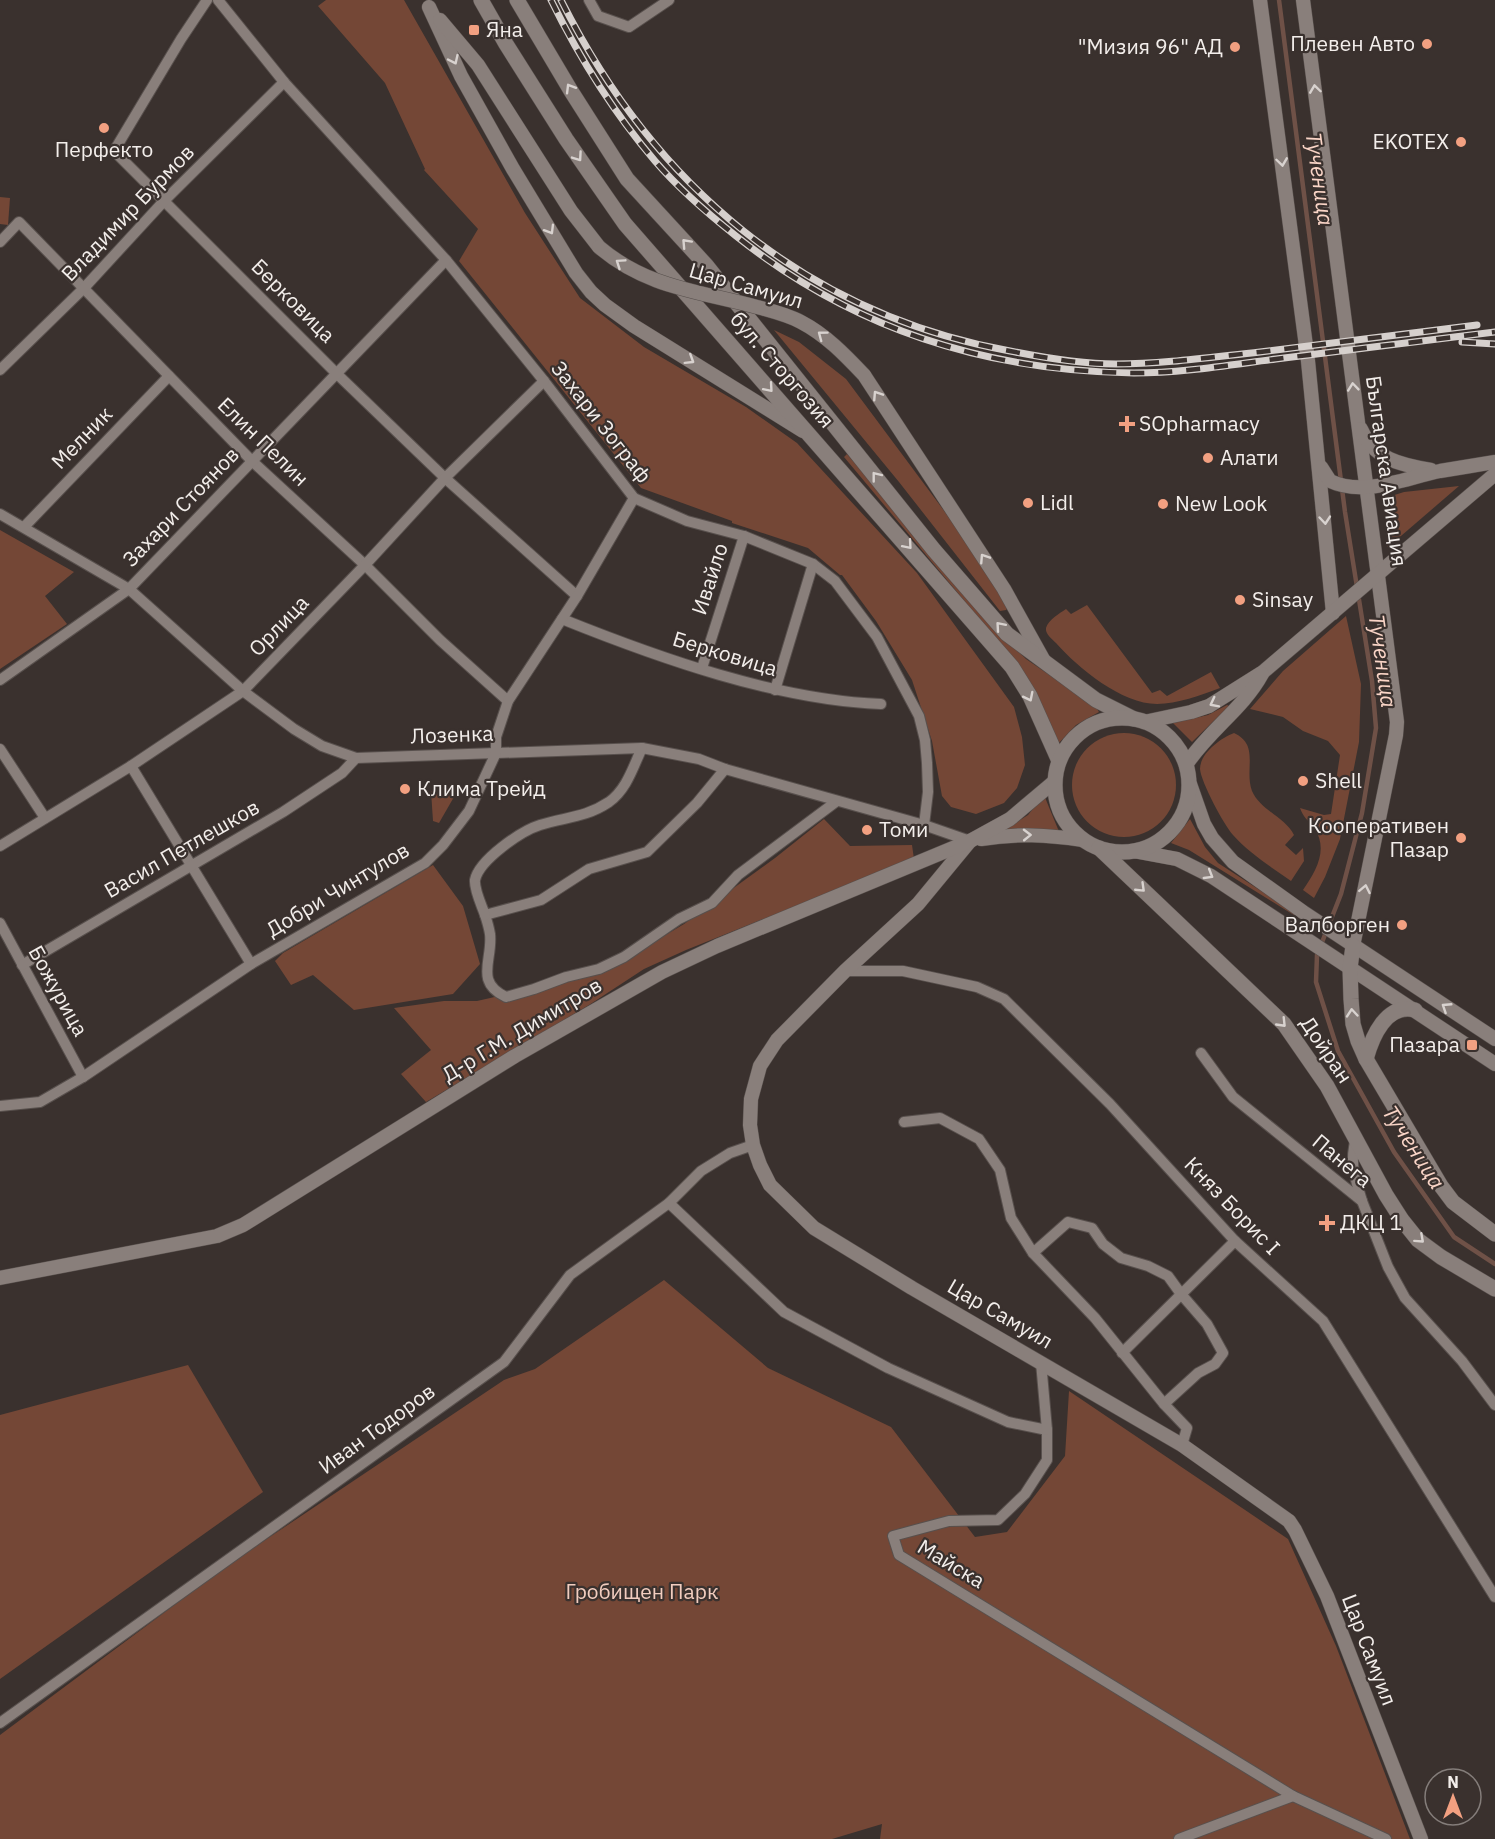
<svg xmlns="http://www.w3.org/2000/svg" width="1495" height="1839" viewBox="0 0 1495 1839" font-family="'IBM Plex Sans',sans-serif">
<style>
.green{fill:#744736}
.lines{fill:none;stroke-linecap:round;stroke-linejoin:round}
.stream{stroke:#6f5147;stroke-width:4.5}
.minor-casing{stroke:#58504d;stroke-width:12}
.tertiary-casing{stroke:#58504d;stroke-width:15}
.secondary-casing{stroke:#58504d;stroke-width:16}
.minor{stroke:#897f7b;stroke-width:10}
.tertiary{stroke:#897f7b;stroke-width:14}
.secondary{stroke:#897f7b;stroke-width:15}
.rail-casing{stroke:#d6d0cd;stroke-width:7}
.rail{stroke:#3a312e;stroke-width:4.5;stroke-dasharray:14;stroke-linecap:butt}
.tertiary-bridge-casing{stroke:#58504d;stroke-width:15;stroke-linecap:butt}
.tertiary-bridge{stroke:#897f7b;stroke-width:14}
.oneway{stroke:#d8d2cf}
.poi-dot{fill:#f2a081;stroke:#3a312e;stroke-width:2}
.labels{text-anchor:middle;stroke-width:4.5;stroke-linejoin:round;paint-order:stroke}
.poi-label{font-size:21px;fill:#f3eeeb;stroke:#3a312e;text-anchor:start}
.street-label{font-size:21px;fill:#f3eeeb;stroke:#3a312e}
.park-label{font-size:21px;fill:#f2cdbf;stroke:#3a312e}
.water-label{font-size:22px;font-style:italic;fill:#fad5c7;stroke:#3a312e}
</style>
<rect width="100%" height="100%" fill="#3a312e"/>
<!-- green -->
<g class="green">
<path d="M326,0H404L525,213L580,298L644,347L746,407L797,443L917,573L1014,707L1022,737L1025,765L1017,788L1004,803L976,814L951,807L942,796L932,741L912,680L876,621L842,575H840L808,548L732,523V521L641,488L459,261L478,229L424,170L425,169L385,83L318,6Z"/>
<path d="M0,197L10,198L8,225L0,224Z"/>
<path d="M774,330L799,342L846,379L945,512L1009,606L1006,610L1000,611L899,482Z"/>
<path d="M847,454L999,633L1026,659L1095,706L1099,712L1076,725L1056,746L977,616L844,457Z"/>
<path d="M1459,486L1394,542L1387,547L1385,498L1404,492Z"/>
<path d="M0,530L74,572L45,596L67,624L0,669Z"/>
<path d="M1087,605L1152,693L1160,690L1167,696L1211,672L1220,688C1201,695 1177,704 1157,704C1122,704 1078,668 1056,643C1052,639 1045,634 1046,628C1048,620 1060,613 1066,609L1071,614Z"/>
<path d="M1346,616L1361,684L1359,742L1340,839L1325,877L1314,898L1303,890C1316,871 1329,849 1314,828C1308,820 1303,817 1300,808L1324,815L1331,814L1340,755L1328,741L1303,731L1283,717L1250,709L1283,671Z"/>
<path d="M1227,705L1229,706L1192,742L1173,723L1208,715Z"/>
<path d="M1234,733C1260,745 1244,769 1252,791C1260,810 1285,817 1294,835L1285,845L1296,855L1303,848L1304,861L1291,881C1271,867 1249,853 1233,835C1224,825 1201,782 1200,769C1200,753 1221,738 1234,733Z"/>
<circle cx="1124" cy="785" r="52"/>
<path d="M458,790L439,823L433,821L431,791Z"/>
<path d="M1044,795L1060,834L1004,832L1007,828L1028,815Z"/>
<path d="M824,819L850,846L912,845L914,859L686,950L644,969L589,1005L426,1102L401,1074L431,1050L394,1008L444,1001H477L581,977L614,966L684,924L775,858Z"/>
<path d="M1190,819L1205,847L1218,863L1318,928V930L1189,850L1171,843Z"/>
<path d="M433,865L463,906L480,964L453,994L354,1010L313,975L291,985L275,961L283,953Z"/>
<path d="M664,1280L768,1368L891,1427L975,1537L1007,1532L1065,1456L1069,1391L1288,1539L1336,1646L1410,1839H880L882,1824L832,1839H0V1735L228,1565L504,1380L535,1369Z"/>
<path d="M188,1365L263,1492L0,1679V1415Z"/>
</g>
<g class="lines">
<!-- stream -->
<path class="stream" d="M1279,0L1345,512L1372,681L1376,728L1362,813L1341,894L1317,955L1316,982L1338,1051L1394,1152L1454,1237L1495,1264"/>
<!-- minor casing -->
<g class="minor-casing">
<g id="minor">
<path d="M207,0L181,39L114,151L337,374L445,478L577,596"/>
<path d="M218,0L284,82L446,260L544,381L634,498L687,521L744,536L813,564L835,581L877,637L919,716L925,740L927,763L928,792L924,825"/>
<path d="M589,0L598,16L629,27L669,0"/>
<path d="M0,242L19,222L253,462L365,565L440,640L508,701"/>
<path d="M0,370L84,288L164,201L284,82"/>
<path d="M0,514L129,589L243,691L294,729L322,746L356,758L642,748L699,759L725,769L924,825L970,841"/>
<path d="M24,527L169,376"/>
<path d="M562,619C659,658 777,700 881,704"/>
<path d="M702,668L744,536"/>
<path d="M0,680L129,589L446,260"/>
<path d="M775,690L813,564"/>
<path d="M0,749L45,818"/>
<path d="M131,766L251,964"/>
<path d="M725,769L697,803L647,852L589,869L541,900L485,915C487,921 489,928 490,934C493,960 474,982 506,997L534,989L566,977L599,969L624,957L679,919L712,903L738,875L837,801"/>
<path d="M0,846L131,766L243,691L365,565L445,478L544,381"/>
<path d="M485,915C482,906 474,890 475,880C479,860 521,831 540,825C565,817 585,818 609,802C627,789 633,767 642,748"/>
<path d="M0,923L83,1077"/>
<path d="M22,965L283,812L342,773L356,758"/>
<path d="M845,971H903L977,987L1004,999L1110,1104L1235,1241L1323,1321L1495,1597"/>
<path d="M1201,1053L1233,1097L1362,1201L1388,1267L1405,1298L1462,1361L1495,1405"/>
<path d="M0,1106L40,1102L83,1077L251,964L425,863L443,845L469,811L496,753V737L508,701L577,596L634,498"/>
<path d="M904,1122L940,1118L979,1139L1000,1170L1011,1218L1033,1253L1095,1318L1164,1404L1187,1428L1182,1445"/>
<path d="M1356,1138C1349,1164 1355,1177 1362,1201"/>
<path d="M669,1203L784,1312L888,1368L1008,1422L1047,1430V1460L1025,1494L998,1520L949,1521L893,1536L899,1555L1293,1796L1386,1839"/>
<path d="M1033,1253L1068,1222L1092,1228L1103,1244L1121,1258L1148,1266L1168,1276L1181,1294L1207,1324L1223,1353L1215,1364L1198,1373L1164,1404"/>
<path d="M1122,1353L1235,1241"/>
<path d="M1041,1362L1047,1430"/>
<path d="M0,1723L504,1362L570,1275L669,1203L701,1171L730,1153L753,1145"/>
<path d="M1179,1839L1293,1796"/>
</g>
</g>
<!-- tertiary casing -->
<g class="tertiary-casing">
<g id="tertiary">
<path d="M1260,0L1308,361L1333,613"/>
<path d="M1303,0L1397,722L1396,735L1353,946"/>
<path d="M429,7L461,76L513,169L576,273L591,292L605,305L634,326L803,431"/>
<path d="M440,20L478,65L571,211L599,247"/>
<path d="M864,375L1004,589L1044,661"/>
<path d="M1361,429C1373,459 1401,465 1431,470"/>
<path d="M1321,467L1330,481C1364,497 1405,478 1440,471C1458,468 1477,465 1495,462"/>
<path d="M1144,722L1191,712L1209,706L1263,672L1495,474"/>
<path d="M1186,765C1208,731 1243,709 1262,674"/>
<path d="M1190,784L1204,824L1212,838L1233,862L1303,912L1495,1039"/>
<path d="M981,839C1016,833 1048,835 1083,840"/>
<path d="M970,841L918,904L845,971L777,1040L760,1066L751,1099L750,1125L753,1145L760,1165L770,1185L814,1228L912,1288L1182,1445L1289,1521L1295,1530L1327,1596L1421,1839"/>
<path d="M1134,851L1177,859L1211,876L1495,1064"/>
<path d="M0,1278L217,1236L243,1225L515,1056L662,972L717,946L970,841L1010,819L1055,781"/>
</g>
</g>
<!-- secondary casing -->
<g class="secondary-casing">
<g id="secondary">
<path d="M481,0L506,44L566,139L625,224L1012,667L1030,696L1059,761"/>
<path d="M517,0L571,91L627,179L706,265L934,550L1007,634L1096,700L1134,719"/>
<circle cx="1122" cy="785" r="67"/>
<path d="M1099,848L1284,1024L1327,1086L1386,1195L1402,1220L1418,1240L1441,1257L1495,1289"/>
<path d="M1353,946L1350,968L1351,999L1353,1024L1358,1041L1366,1059L1441,1186L1453,1202L1495,1234"/>
<path d="M1366,1059C1372,1037 1386,1003 1415,1010"/>
</g>
</g>
<!-- minor -->
<use href="#minor" class="minor"/>
<!-- tertiary -->
<use href="#tertiary" class="tertiary"/>
<!-- secondary -->
<use href="#secondary" class="secondary"/>
<!-- rail casing -->
<g class="rail-casing">
<g id="rail">
<path d="M551,0C579,57 613,112 655,161C679,189 707,213 736,236C853,329 985,371 1134,373C1182,373 1229,365 1276,359C1349,350 1422,341 1495,332"/>
<path d="M561,0C653,184 805,314 1010,351C1045,358 1081,364 1116,364C1164,364 1212,357 1260,352C1332,343 1405,334 1477,325"/>
<path d="M1462,342L1495,344"/>
</g>
</g>
<!-- rail -->
<use href="#rail" class="rail"/>
<!-- tertiary-bridge casing -->
<g class="tertiary-bridge-casing">
<path id="tertiary-bridge" d="M599,247C647,288 699,291 757,307C772,311 788,315 801,322C826,335 845,355 864,375"/>
</g>
<!-- tertiary-bridge -->
<use href="#tertiary-bridge" class="tertiary-bridge"/>
</g>
<!-- one-way arrows -->
<defs><path id="oneway-chevron" d="M-2-3.5L2.5 0L-2 3.5" fill="none" stroke-width="1.6" stroke-linecap="round" stroke-linejoin="round" transform="scale(1.5)"/></defs>
<g class="oneway">
<use href="#oneway-chevron" transform="translate(454 60) rotate(65)"/>
<use href="#oneway-chevron" transform="translate(570 88) rotate(-121)"/>
<use href="#oneway-chevron" transform="translate(1315 89) rotate(-98)"/>
<use href="#oneway-chevron" transform="translate(578 157) rotate(55)"/>
<use href="#oneway-chevron" transform="translate(1282 162) rotate(82)"/>
<use href="#oneway-chevron" transform="translate(550 230) rotate(59)"/>
<use href="#oneway-chevron" transform="translate(686 243) rotate(-133)"/>
<use href="#oneway-chevron" transform="translate(620 263) rotate(-146)"/>
<use href="#oneway-chevron" transform="translate(822 335) rotate(-143)"/>
<use href="#oneway-chevron" transform="translate(690 360) rotate(32)"/>
<use href="#oneway-chevron" transform="translate(1353 387) rotate(-96)"/>
<use href="#oneway-chevron" transform="translate(769 388) rotate(49)"/>
<use href="#oneway-chevron" transform="translate(877 395) rotate(-123)"/>
<use href="#oneway-chevron" transform="translate(876 476) rotate(-128)"/>
<use href="#oneway-chevron" transform="translate(1325 520) rotate(85)"/>
<use href="#oneway-chevron" transform="translate(908 545) rotate(49)"/>
<use href="#oneway-chevron" transform="translate(984 558) rotate(-123)"/>
<use href="#oneway-chevron" transform="translate(1000 626) rotate(-131)"/>
<use href="#oneway-chevron" transform="translate(1029 697) rotate(63)"/>
<use href="#oneway-chevron" transform="translate(1214 703) rotate(153)"/>
<use href="#oneway-chevron" transform="translate(1027 835) rotate(-1)"/>
<use href="#oneway-chevron" transform="translate(1209 875) rotate(31)"/>
<use href="#oneway-chevron" transform="translate(1141 888) rotate(44)"/>
<use href="#oneway-chevron" transform="translate(1365 889) rotate(-79)"/>
<use href="#oneway-chevron" transform="translate(1446 1007) rotate(-147)"/>
<use href="#oneway-chevron" transform="translate(1352 1013) rotate(-95)"/>
<use href="#oneway-chevron" transform="translate(1282 1023) rotate(46)"/>
<use href="#oneway-chevron" transform="translate(1420 1239) rotate(42)"/>
</g>
<!-- markers -->
<g class="poi-dot">
<rect x="468" y="24" width="12" height="12" rx="3"/>
<circle cx="1427" cy="44" r="6"/>
<circle cx="1235" cy="47" r="6"/>
<circle cx="104" cy="128" r="6"/>
<circle cx="1461" cy="142" r="6"/>
<path d="M1124 415h6v6h6v6h-6v6h-6v-6h-6v-6h6z"/>
<circle cx="1208" cy="458" r="6"/>
<circle cx="1028" cy="503" r="6"/>
<circle cx="1163" cy="504" r="6"/>
<circle cx="1240" cy="600" r="6"/>
<circle cx="1303" cy="781" r="6"/>
<circle cx="405" cy="789" r="6"/>
<circle cx="867" cy="830" r="6"/>
<circle cx="1461" cy="838" r="6"/>
<circle cx="1402" cy="925" r="6"/>
<rect x="1466" y="1039" width="12" height="12" rx="3"/>
<path d="M1324 1214h6v6h6v6h-6v6h-6v-6h-6v-6h6z"/>
</g>
<g class="labels">
<!-- poi labels -->
<g class="poi-label">
<text x="486" y="37">Яна</text>
<text x="1415" y="51" text-anchor="end">Плевен Авто</text>
<text x="1223" y="54" text-anchor="end">"Мизия 96" АД</text>
<text x="1449" y="149" text-anchor="end">EKOTEX</text>
<text x="104" y="157" text-anchor="middle">Перфекто</text>
<text x="1139" y="431">SOpharmacy</text>
<text x="1220" y="465">Алати</text>
<text x="1040" y="510">Lidl</text>
<text x="1175" y="511">New Look</text>
<text x="1252" y="607">Sinsay</text>
<text x="1315" y="788">Shell</text>
<text x="417" y="796">Клима Трейд</text>
<text x="1449" y="833" text-anchor="end">Кооперативен<tspan x="1449" dy="24">Пазар</tspan></text>
<text x="879" y="837">Томи</text>
<text x="1390" y="932" text-anchor="end">Валборген</text>
<text x="1460" y="1052" text-anchor="end">Пазара</text>
<text x="1340" y="1230">ДКЦ 1</text>
</g>
<!-- street labels -->
<g class="street-label">
<text transform="translate(128 213) rotate(-46)" y="7">Владимир Бурмов</text>
<text transform="translate(746 286) rotate(16)" y="7">Цар Самуил</text>
<text transform="translate(293 301) rotate(45)" y="7">Берковица</text>
<text transform="translate(782 370) rotate(49)" y="7">бул. Сторгозия</text>
<text transform="translate(601 422) rotate(52)" y="7">Захари Зограф</text>
<text transform="translate(82 438) rotate(-46)" y="7">Мелник</text>
<text transform="translate(263 442) rotate(44)" y="7">Елин Пелин</text>
<text transform="translate(1386 471) rotate(82)" y="7">Българска Авиация</text>
<text transform="translate(181 507) rotate(-46)" y="7">Захари Стоянов</text>
<text transform="translate(710 579) rotate(-72)" y="7">Ивайло</text>
<text transform="translate(279 626) rotate(-46)" y="7">Орлица</text>
<text transform="translate(725 654) rotate(17)" y="7">Берковица</text>
<text transform="translate(452 735) rotate(-2)" y="7">Лозенка</text>
<text transform="translate(182 849) rotate(-30)" y="7">Васил Петлешков</text>
<text transform="translate(338 890) rotate(-31)" y="7">Добри Чинтулов</text>
<text transform="translate(58 991) rotate(61)" y="7">Божурица</text>
<text transform="translate(522 1030) rotate(-31)" y="7">Д-р Г.М. Димитров</text>
<text transform="translate(1326 1050) rotate(56)" y="7">Дойран</text>
<text transform="translate(1342 1161) rotate(40)" y="7">Панега</text>
<text transform="translate(1232 1206) rotate(46)" y="7">Княз Борис I</text>
<text transform="translate(1000 1314) rotate(30)" y="7">Цар Самуил</text>
<text transform="translate(377 1429) rotate(-36)" y="7">Иван Тодоров</text>
<text transform="translate(951 1564) rotate(31)" y="7">Майска</text>
<text transform="translate(1369 1650) rotate(69)" y="7">Цар Самуил</text>
</g>
<!-- park labels -->
<g class="park-label">
<text x="642" y="1599">Гробищен Парк</text>
</g>
<!-- water labels -->
<g class="water-label">
<text transform="translate(1320 179) rotate(82)" y="8">Тученица</text>
<text transform="translate(1383 661) rotate(82)" y="8">Тученица</text>
<text transform="translate(1414 1147) rotate(57)" y="8">Тученица</text>
</g>
</g>
<!-- north arrow -->
<g transform="translate(1453 1797)"><circle r="28" fill="#3a312e" stroke="#847d7a" stroke-width="1.5"/>
<path d="M0-4.5L10 22L0 15L-10 22Z" fill="#f2a081"/>
<text y="-9" font-size="16" font-weight="bold" text-anchor="middle" fill="#f3eeeb">N</text>
</g>
</svg>
